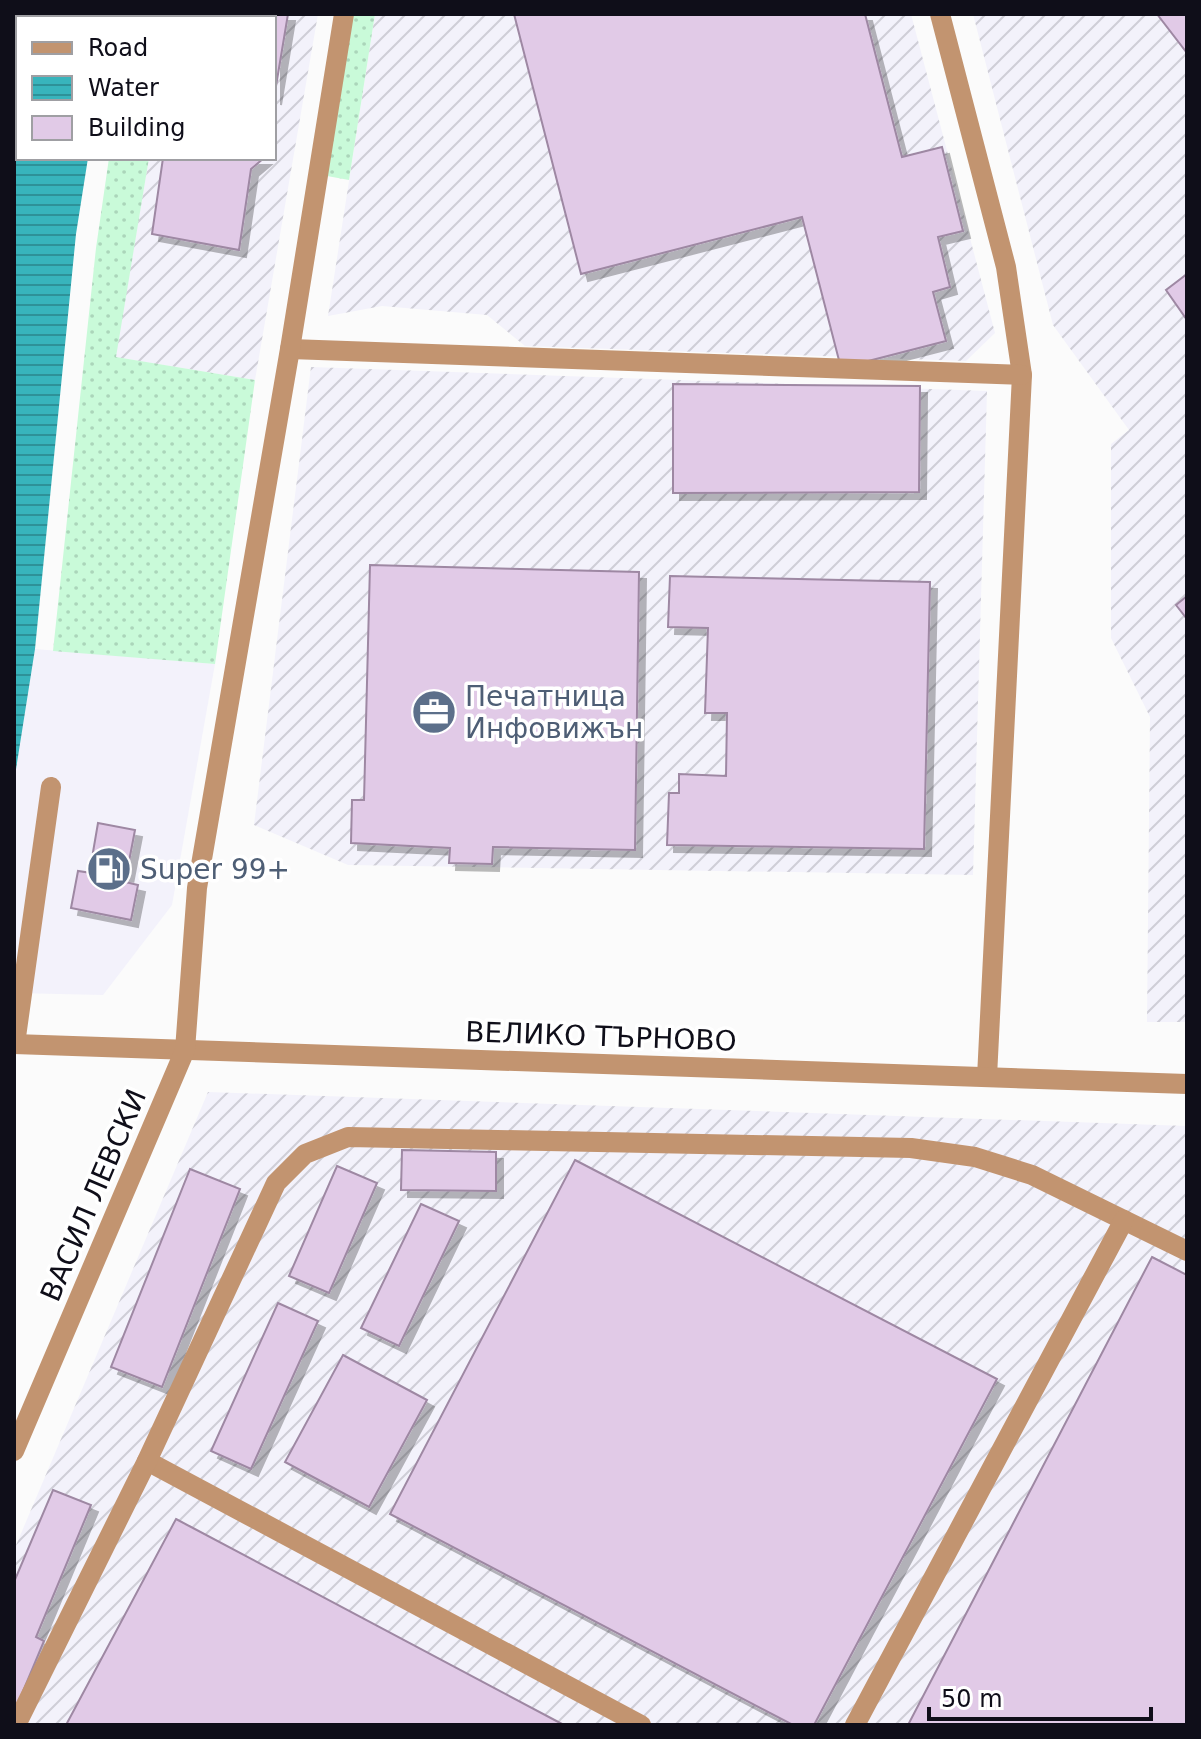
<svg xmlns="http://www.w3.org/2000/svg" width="1201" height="1739" viewBox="0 0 1201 1739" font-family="'DejaVu Sans',sans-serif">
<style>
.built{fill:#f3f2fb}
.industrial{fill:url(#industrial-furrows)}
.grass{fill:url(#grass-dots)}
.water{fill:url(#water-rules)}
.building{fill:#e1cae7;stroke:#9e88a3;stroke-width:2;filter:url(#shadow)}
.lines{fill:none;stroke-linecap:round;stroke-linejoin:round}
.minor{stroke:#c29470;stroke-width:20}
.labels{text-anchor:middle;stroke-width:7;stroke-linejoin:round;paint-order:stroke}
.service-label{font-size:28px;fill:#4e5e75;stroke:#fff;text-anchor:start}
.street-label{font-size:28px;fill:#0f0e19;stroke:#fff}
</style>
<defs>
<pattern id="industrial-furrows" width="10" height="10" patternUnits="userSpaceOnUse" patternTransform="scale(2)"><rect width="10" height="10" fill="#f3f2fb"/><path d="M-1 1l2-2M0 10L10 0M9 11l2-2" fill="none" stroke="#cfced7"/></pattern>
<pattern id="grass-dots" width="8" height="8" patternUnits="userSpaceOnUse" patternTransform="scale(2)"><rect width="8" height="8" fill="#c9fad9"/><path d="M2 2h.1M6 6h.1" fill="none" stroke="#abd5ba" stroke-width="1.8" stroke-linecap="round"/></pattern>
<pattern id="water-rules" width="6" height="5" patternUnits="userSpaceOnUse" patternTransform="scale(2)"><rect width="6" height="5" fill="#38b4bc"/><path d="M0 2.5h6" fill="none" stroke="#2e9198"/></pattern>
<filter id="shadow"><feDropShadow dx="7" dy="7" stdDeviation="0" flood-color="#0004"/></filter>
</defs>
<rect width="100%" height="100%" fill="#fbfbfb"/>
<!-- built -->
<path class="built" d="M35,649L215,664L172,905L103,995L14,993V782Z"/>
<!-- industrial -->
<g class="industrial">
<path d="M174,14H318L255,380L115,357L149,158H274V18H173Z"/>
<path d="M375,14H911L995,333L966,361L525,346L487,315L382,306L328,316Z"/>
<path d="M973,14H1187V1022H1147L1150,717L1111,638V444L1129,430L1053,325Z"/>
<path d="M311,367L987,391L973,875L348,865L254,825Z"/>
<path d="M208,1092L1187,1126V1725H14V1550Z"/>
</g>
<!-- grass -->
<g class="grass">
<path d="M342,14H375L349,180L316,174Z"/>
<path d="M109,158H149L116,357L255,380L215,664L53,651L96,248Z"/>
</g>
<!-- water -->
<path class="water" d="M14,14H111L110,18H18V158H88L76,234L35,649L14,782Z"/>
<!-- building -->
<g class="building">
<path d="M199,14H288L274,98V18H198Z"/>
<path d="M514,14H865L902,157L942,147L963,231L938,237L950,287L933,292L946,341L841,368L802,217L581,274Z"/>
<path d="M1157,14H1187V53Z"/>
<path d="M163,158H264L251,169L239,250L152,234Z"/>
<path d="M1187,274V320L1166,290Z"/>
<path d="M673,384L920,386L919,492L673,493Z"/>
<path d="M370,565L639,572L635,850L493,847L492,864L449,863L450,848L351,843L352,800H364Z"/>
<path d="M670,576L930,582L924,849L667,845L669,793H679V774L726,776L727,713H705L708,628L668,627Z"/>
<path d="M1187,596V619L1176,605Z"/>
<path d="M98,823L135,830L125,882L138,885L131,920L71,908L78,871L98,874L103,853L93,852Z"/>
<path d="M402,1150L496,1152V1191L401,1190Z"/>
<path d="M575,1160L997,1379L814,1725H793L390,1514Z"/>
<path d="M337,1166L377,1183L329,1293L289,1276Z"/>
<path d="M190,1169L240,1189L162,1387L111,1367Z"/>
<path d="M421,1204L459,1221L399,1346L361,1328Z"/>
<path d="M1152,1257L1187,1275V1725H908Z"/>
<path d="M278,1303L318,1321L251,1469L211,1451Z"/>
<path d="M343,1355L427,1400L369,1507L285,1462Z"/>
<path d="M53,1490L91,1505L36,1637L44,1641L14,1713V1582Z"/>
<path d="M176,1519L564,1725H66Z"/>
</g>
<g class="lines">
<!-- minor -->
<g class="minor">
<path d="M940,14L1006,267L1022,375L987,1077"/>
<path d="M290,349L1022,375"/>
<path d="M14,1044L1187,1084"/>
<path d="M15,1044L51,787"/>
<path d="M14,1451L185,1050L197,888L290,349L344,14"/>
<path d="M147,1461L641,1725"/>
<path d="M16,1725L147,1461L276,1183L305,1154L348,1137L911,1148L975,1157L1032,1175L1187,1251"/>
<path d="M855,1725L1124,1220"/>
</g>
</g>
<!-- icons -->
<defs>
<g id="office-disc" transform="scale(2.3)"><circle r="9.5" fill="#5c6f8a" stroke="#fff"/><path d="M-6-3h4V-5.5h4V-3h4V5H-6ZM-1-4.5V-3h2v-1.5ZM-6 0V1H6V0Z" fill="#fff"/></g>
<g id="fuel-disc" transform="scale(2.3)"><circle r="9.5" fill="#5c6f8a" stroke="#fff"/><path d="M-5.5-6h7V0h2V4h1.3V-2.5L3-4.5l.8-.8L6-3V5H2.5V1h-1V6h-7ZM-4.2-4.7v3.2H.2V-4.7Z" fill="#fff"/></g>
</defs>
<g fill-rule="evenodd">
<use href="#office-disc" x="434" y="712"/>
<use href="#fuel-disc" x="109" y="869"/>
</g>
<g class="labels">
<!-- service labels -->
<g class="service-label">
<text x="465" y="706">Печатница<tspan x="465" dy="32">Инфовижън</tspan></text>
<text x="140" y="879">Super 99+</text>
</g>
<!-- street labels -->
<g class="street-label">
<text transform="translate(601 1036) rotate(2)" y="10">ВЕЛИКО ТЪРНОВО</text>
<text transform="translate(93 1195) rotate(-67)" y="10">ВАСИЛ ЛЕВСКИ</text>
</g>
</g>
<!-- border -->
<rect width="1201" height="1739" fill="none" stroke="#0f0e19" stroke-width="32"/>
<!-- legend -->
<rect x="16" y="16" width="260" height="144" fill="#ffffff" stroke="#9f9fa3" stroke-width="2"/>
<rect x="32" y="42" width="40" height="12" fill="#c29470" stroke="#9f9fa3" stroke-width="2"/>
<text x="88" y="56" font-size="24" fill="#0f0e19">Road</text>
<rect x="32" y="76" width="40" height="24" fill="url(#water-rules)" stroke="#9f9fa3" stroke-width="2"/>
<text x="88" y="96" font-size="24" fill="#0f0e19">Water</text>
<rect x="32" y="116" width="40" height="24" fill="#e1cae7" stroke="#9f9fa3" stroke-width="2"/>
<text x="88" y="136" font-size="24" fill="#0f0e19">Building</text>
<!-- scale -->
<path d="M929 1707v12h222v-12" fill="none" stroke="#0f0e19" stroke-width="4"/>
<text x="941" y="1707" font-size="24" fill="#0f0e19" stroke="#ffffff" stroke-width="6" paint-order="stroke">50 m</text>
</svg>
